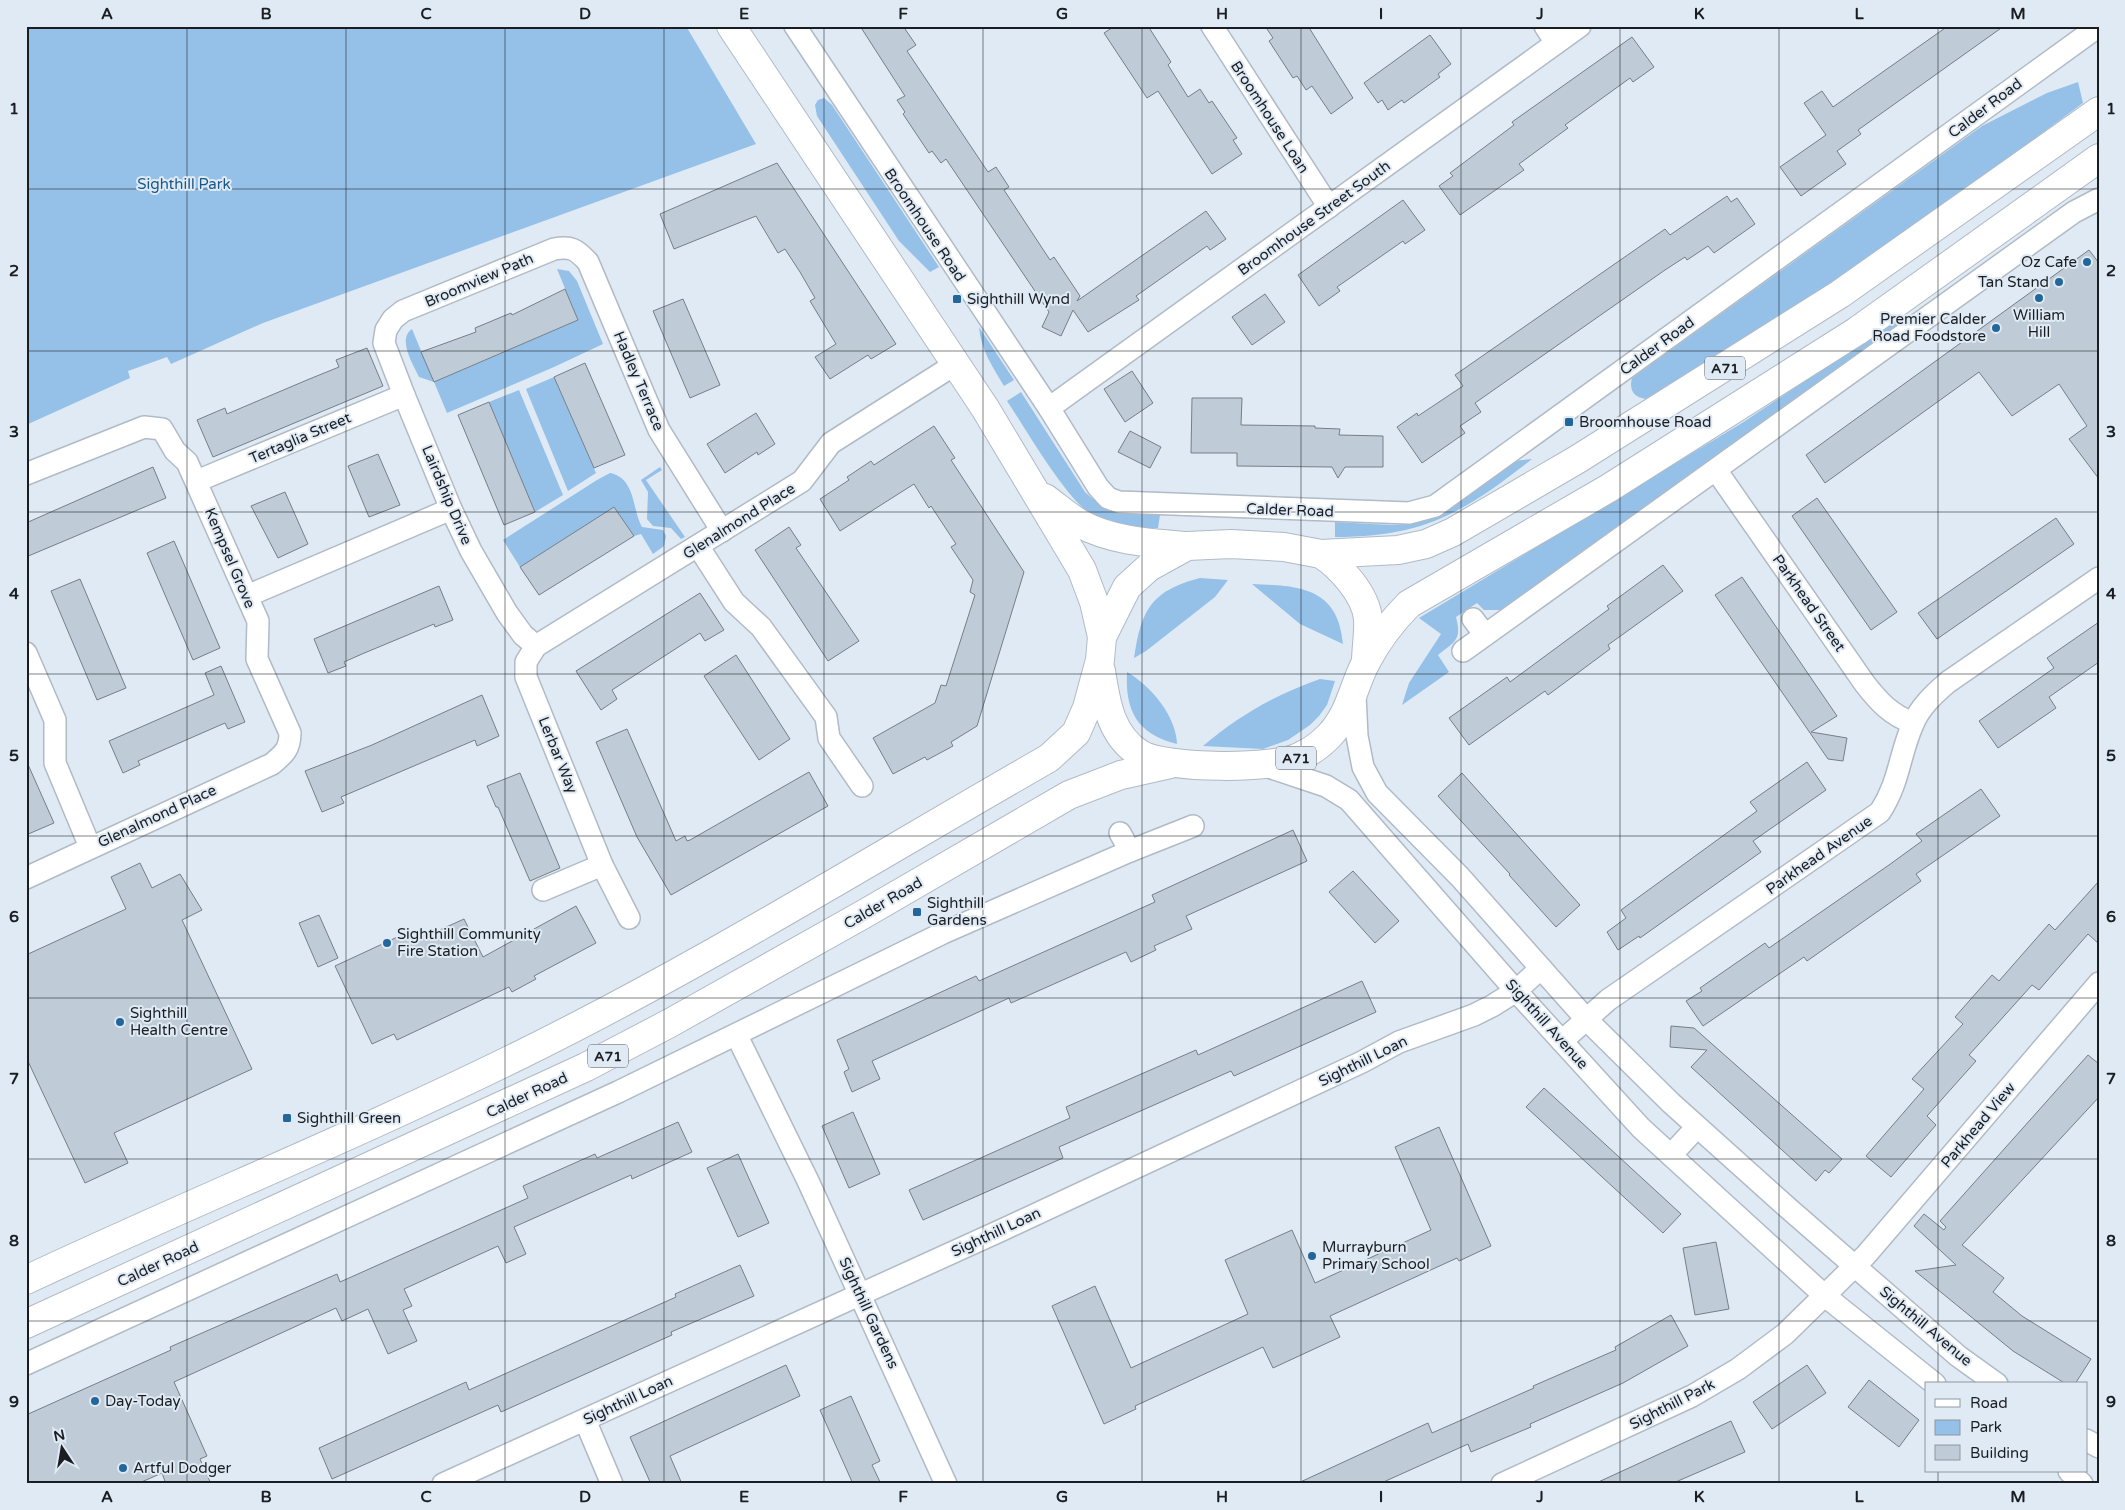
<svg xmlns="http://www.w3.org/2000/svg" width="2125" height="1510" viewBox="0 0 2125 1510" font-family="'Varela Round',sans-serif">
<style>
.green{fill:#95c0e7}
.building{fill:#bfcbd6;stroke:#757f89}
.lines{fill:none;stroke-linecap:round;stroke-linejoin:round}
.street-casing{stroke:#b0bbc6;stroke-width:24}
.secondary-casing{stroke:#b0bbc6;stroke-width:30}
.primary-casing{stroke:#b0bbc6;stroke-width:30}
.street{stroke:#fff;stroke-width:21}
.secondary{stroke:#fff;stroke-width:28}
.primary{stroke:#fff;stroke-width:28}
.grid{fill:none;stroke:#1a1e22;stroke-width:1;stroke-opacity:0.55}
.poi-dot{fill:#23669b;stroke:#dfeaf5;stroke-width:2}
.labels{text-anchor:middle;stroke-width:4;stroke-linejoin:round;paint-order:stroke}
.shield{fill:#dfeaf5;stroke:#555b61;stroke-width:1}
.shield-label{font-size:14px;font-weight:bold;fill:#1a1e22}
.street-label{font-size:15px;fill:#1a1e22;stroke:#dfeaf5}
.park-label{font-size:15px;fill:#175889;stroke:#dfeaf5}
.poi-label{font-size:15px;fill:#1a1e22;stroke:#dfeaf5;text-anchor:start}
.neatline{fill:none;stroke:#1a1e22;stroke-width:2}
.grid-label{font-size:16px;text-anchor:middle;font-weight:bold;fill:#1a1e22}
</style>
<rect width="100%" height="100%" fill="#dfeaf5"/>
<!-- green -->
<g class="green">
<path d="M26,26H686L756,144L263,323L171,364L167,357L128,371L130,378L26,425Z"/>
<path d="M2078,82L2083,103C1942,207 1801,310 1650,399C1637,399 1628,393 1632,378L1982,126L2047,93Z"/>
<path d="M824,98L832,105L939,267L930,272L899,241L817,116L815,105L818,100Z"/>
<path d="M557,269L569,271L577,281L603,344L554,367L447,413L434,382L419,377C413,364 397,339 412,329L434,382L578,320Z"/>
<path d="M1898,319L1903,324L1506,610H1484L1477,603L1456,617C1462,641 1455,641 1438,655L1449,672L1402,705L1409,683L1441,634L1419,618L1742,423Z"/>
<path d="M979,327L1014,380L1004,386C992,366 981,350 979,327Z"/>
<path d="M554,377L596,473L568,491L526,389Z"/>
<path d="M519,390L563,495L535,512L489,402Z"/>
<path d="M1021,392L1085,492C1109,515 1128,512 1160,515L1158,528C1135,528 1111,527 1091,514C1065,498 1026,429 1007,401Z"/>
<path d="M1532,459C1463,513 1424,537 1335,537V522C1367,523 1400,529 1430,519L1513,461Z"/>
<path d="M660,467L662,470L646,480L685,537L681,539L671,528L653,526L647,519L648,492L641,480Z"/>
<path d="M610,473C636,478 632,510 642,527L663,530L666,536L664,546L653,554L641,534L634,536L614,507L520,567L503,540L597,480Z"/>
<path d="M1200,578L1228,580L1215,597L1146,651L1134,658C1141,611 1150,591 1200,578Z"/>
<path d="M1252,584C1299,586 1338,587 1343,644L1300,624Z"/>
<path d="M1127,672C1151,686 1176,716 1177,744C1137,734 1125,711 1127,672Z"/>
<path d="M1320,679L1335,681L1327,705L1319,716L1310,725L1288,740L1263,749L1203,746C1238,716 1277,694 1320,679Z"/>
</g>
<!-- building -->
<g class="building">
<path d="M860,26H903L916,45L907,51L988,172L996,167L1009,187L1004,190L1050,260L1054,257L1080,296L1077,301L1206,211L1226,239L1210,250L1207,246L1136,296L1139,300L1088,332L1073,310L1061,336L1042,327L1049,312L946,159L941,163L932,151L929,153L903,114L905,112L897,100L905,96Z"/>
<path d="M1115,26H1148L1171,62L1168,65L1188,97L1200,89L1209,103L1212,101L1237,138L1233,140L1242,154L1212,174L1158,91L1147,98L1104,33Z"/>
<path d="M1265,26H1308L1353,98L1331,114L1312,86L1306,90L1297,76L1293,78L1269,41L1273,38Z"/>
<path d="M1948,26H2004L1858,130L1861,134L1837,151L1846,164L1801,196L1780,167L1826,135L1804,103L1822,91L1833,107Z"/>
<path d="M1430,35L1451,64L1438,74L1440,77L1404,103L1402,100L1388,110L1382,100L1378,103L1364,83Z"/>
<path d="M1632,37L1654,67L1633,82L1630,78L1565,125L1568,128L1519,164L1524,170L1460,215L1439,186L1453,176L1450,173L1514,125L1512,122Z"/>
<path d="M777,163L896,344L871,359L868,355L830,379L815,357L836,344L810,301L815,298L800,272L785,249L778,253L756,216L674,249L660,214Z"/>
<path d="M1727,196L1731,202L1737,198L1755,224L1714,253L1708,246L1687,260L1685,257L1665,270L1475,403L1481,412L1460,426L1465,433L1422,463L1397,427L1417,413L1418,416L1463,386L1455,375L1665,229L1670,235Z"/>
<path d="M1403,200L1425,230L1405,244L1403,241L1337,287L1340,291L1319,306L1298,275Z"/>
<path d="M2089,250L2099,263V479L2069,439L2087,426L2059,384L2012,416L1979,372L1825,483L1806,455Z"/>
<path d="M565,289L578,320L434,382L421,352L476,332L475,328L511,313L512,315Z"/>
<path d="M1265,294L1285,322L1252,345L1232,317Z"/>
<path d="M683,299L720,385L690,398L653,311Z"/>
<path d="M367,348L383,386L213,457L197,420L225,408L227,414L307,380L339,367L336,360Z"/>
<path d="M585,363L625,455L594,468L554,377Z"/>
<path d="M1132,371L1153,403L1125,422L1104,389Z"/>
<path d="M1192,398H1242L1241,425L1315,426V428L1340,429L1339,435L1383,436V467H1345L1338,478L1332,467L1237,466V453H1191Z"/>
<path d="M489,402L535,512L504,525L458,415Z"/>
<path d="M756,413L775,444L758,455L757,452L725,473L707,444Z"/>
<path d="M934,426L955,458L951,460L1024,572L977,726L951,742L953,746L927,760L925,757L893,774L873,738L935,703L941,685L946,686L975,595L970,592L973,580L951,547L956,544L931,506L929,508L914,484L840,531L820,499L849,480L847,477L871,461L874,465Z"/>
<path d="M1130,431L1161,447L1150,468L1118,452Z"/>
<path d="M378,454L400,505L369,517L348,466Z"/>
<path d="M153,467L166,498L26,557V523Z"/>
<path d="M285,492L308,544L278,558L251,506Z"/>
<path d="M1817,498L1897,612L1871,630L1792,516Z"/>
<path d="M614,507L634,536L539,595L520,567Z"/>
<path d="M2056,518L2074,544L1937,639L1918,613Z"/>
<path d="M789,527L801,545L796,548L859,641L828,661L755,550Z"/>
<path d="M174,541L220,648L193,660L147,553Z"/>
<path d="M1663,565L1683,591L1608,645L1610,649L1548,695L1545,691L1469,745L1449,718L1507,677L1510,682L1609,609L1607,606Z"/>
<path d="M1742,577L1837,716L1811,732L1847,738L1843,761L1828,759L1715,595Z"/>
<path d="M80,579L126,688L97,700L51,591Z"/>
<path d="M439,586L453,620L435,627L434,624L362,654L344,662L346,666L328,673L314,639Z"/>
<path d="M700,593L724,630L705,641L700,633L612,690L617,699L601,710L576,671Z"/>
<path d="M2099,622V662L2049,697L2056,708L1998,748L1979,721L2054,668L2047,658Z"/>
<path d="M736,655L790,739L759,760L704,676Z"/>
<path d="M221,666L245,722L228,729L225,723L138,761L140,765L123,773L109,741L214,695L205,673Z"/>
<path d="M482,695L499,736L477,746L475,740L341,797L344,803L322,812L305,771L372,745Z"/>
<path d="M627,729L676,841L685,836L687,841L690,840L809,772L828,806L671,895L637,837L596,742Z"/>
<path d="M26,760L54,823L26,835Z"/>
<path d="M1807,762L1826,790L1753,841L1761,852L1640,938L1639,936L1618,950L1607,932L1626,918L1621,910L1757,811L1750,802Z"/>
<path d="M520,773L560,868L530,881L498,807H496L487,786Z"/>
<path d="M1462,773L1580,905L1556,927L1509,875L1510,874L1438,796Z"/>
<path d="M1981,789L2000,816L1916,874L1921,881L1807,961L1804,957L1703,1026L1686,1001L1702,991L1700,988L1765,943L1769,948L1889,865L1922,841L1916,834Z"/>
<path d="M1293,830L1307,861L1186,916L1192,929L1154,946L1156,950L1131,962L1126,952L1011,1003L1009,998L872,1061L880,1079L852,1092L844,1072L849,1069L837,1040L976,976L979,981L1155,902L1152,895Z"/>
<path d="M140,863L152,888L180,874L202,910L182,920L252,1069L114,1133L128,1163L85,1183L26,1057V955L126,909L111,877Z"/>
<path d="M1353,871L1399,921L1375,943L1329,892Z"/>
<path d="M2099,881V944L2088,934L2039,990L2032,985L1969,1055L1976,1061L1927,1116L1936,1125L1891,1177L1866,1156L1924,1089L1912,1079L1963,1024L1955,1017L1992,975L1999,981L2049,924L2055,930Z"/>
<path d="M576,906L596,943L534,976L536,979L512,992L509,987L397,1040L394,1034L372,1044L335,966L406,933L411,943L464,919L483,957Z"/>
<path d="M319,915L338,958L318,967L299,923Z"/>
<path d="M1362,981L1376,1012L1234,1076L1231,1071L1059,1147L1063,1158L923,1220L909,1190L1070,1118L1066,1107L1196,1050L1198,1055Z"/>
<path d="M1671,1026L1694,1028L1842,1159L1829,1173L1825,1170L1816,1181L1691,1067L1707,1050L1670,1047Z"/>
<path d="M2088,1055L2099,1064V1097L1962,1245L2004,1278L1993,1292L2022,1316L2091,1359L2075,1384H2066L2013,1351L1915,1271L1956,1265L1914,1226L1924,1214L1944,1230L1946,1227L1940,1221Z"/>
<path d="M1544,1088L1681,1214L1663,1233L1526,1107Z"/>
<path d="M853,1112L880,1174L849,1188L822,1126Z"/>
<path d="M678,1122L692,1152L632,1179L631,1175L514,1227L526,1254L506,1263L498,1246L404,1289L412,1306L403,1310L417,1341L388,1354L368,1309L342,1321L336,1308L174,1382L207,1456L200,1459L211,1484H166L162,1473L137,1484H26V1415L171,1350L170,1347L337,1274L340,1282L528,1198L523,1186L595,1154L597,1158Z"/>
<path d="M1439,1127L1491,1246L1459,1261L1457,1258L1330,1316L1340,1337L1273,1368L1263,1347L1135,1406L1136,1409L1104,1424L1052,1306L1095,1286L1131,1368L1248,1314L1225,1260L1292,1230L1315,1283L1431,1230L1395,1147Z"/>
<path d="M738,1154L769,1223L738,1237L707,1168Z"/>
<path d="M1716,1242L1729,1309L1695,1315L1683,1248Z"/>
<path d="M740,1265L754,1296L671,1332L672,1335L501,1412L498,1405L332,1479L319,1448L466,1382L469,1390L676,1297L675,1294Z"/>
<path d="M1671,1315L1688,1346L1623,1383L1530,1424L1531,1427L1471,1452L1468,1444L1379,1484H1296L1428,1423L1432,1433L1534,1388L1533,1386L1616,1350L1615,1347Z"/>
<path d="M786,1365L800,1396L670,1456L682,1484H651L630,1437Z"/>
<path d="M1807,1365L1826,1393L1772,1429L1753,1402Z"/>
<path d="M1869,1380L1919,1420L1899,1447L1848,1407Z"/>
<path d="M851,1396L880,1461L872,1465L881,1484H853L820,1410Z"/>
<path d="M1731,1421L1745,1452L1671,1484H1594Z"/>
</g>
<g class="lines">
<!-- street casing -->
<g class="street-casing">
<g id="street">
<path d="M795,26L1049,408L1098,487L1108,498L1119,502L1409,513L1435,506L2099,26"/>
<path d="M1212,26L1329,207"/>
<path d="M1545,26L1556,43"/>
<path d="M1049,408L1580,26"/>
<path d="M1716,470L1865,684C1879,702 1891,715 1913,723"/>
<path d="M26,474L144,427L162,429L175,451L187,462L258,621L257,659L290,733C290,749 284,754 272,764L26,878"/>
<path d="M197,481L404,395"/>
<path d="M698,546L734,602L761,627L826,717L829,738L862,786"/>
<path d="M247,596L451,509"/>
<path d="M1473,619L1485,635"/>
<path d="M536,646L523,635L507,613L471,551L451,509L404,395L384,343L386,330L393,319L403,311L554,249C571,246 576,249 588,262L659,430L722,531"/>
<path d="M1463,651L2074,212L2099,199"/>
<path d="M26,653L55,720V763L90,847"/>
<path d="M1355,695L1357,736L1363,767L1377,793L1460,877L1587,1020L1671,1103L1788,1208L1958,1356L1997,1384"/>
<path d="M1266,766L1326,786L1349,800L1516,991L1641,1128L1825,1296L1935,1384"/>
<path d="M1120,833L1130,851"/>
<path d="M543,890L602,865"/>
<path d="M629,918L602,865L526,677V662L536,646L802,481L831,443L954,365"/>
<path d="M737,1036L808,1181L946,1484"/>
<path d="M1562,1041L1608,1000L1880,812C1900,781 1899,755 1913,724C1920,707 1934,694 1948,682L2099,578"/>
<path d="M1671,1155L1697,1127"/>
<path d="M26,1364L618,1092L943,933L1130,851L1193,826"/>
<path d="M585,1420L612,1484"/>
<path d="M2086,1440L2099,1447"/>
<path d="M2069,1471L2082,1484"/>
<path d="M443,1484L1002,1230L1362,1062L1399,1042L1474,1015L1492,1006L1516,991L1541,968"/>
<path d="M1502,1484L1692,1396L1738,1369L1785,1334L1866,1255L2099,983"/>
</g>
</g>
<!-- secondary casing -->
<g class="secondary-casing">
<g id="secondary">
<path d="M731,26L985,408L1082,570L1094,602L1102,637"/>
<path d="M1045,498C1056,506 1067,516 1079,523C1111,541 1151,543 1187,546"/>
</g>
</g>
<!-- primary casing -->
<g class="primary-casing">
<g id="primary">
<path d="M1321,554C1341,567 1366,595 1368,619C1369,633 1366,648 1366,662"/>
<path d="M1101,671C1106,702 1110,735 1140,754C1165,769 1276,770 1301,756C1310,752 1322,743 1329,736C1350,714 1353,687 1366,662C1377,641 1393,620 1409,604L1609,488L1857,331L2099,158"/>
<path d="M26,1280C190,1203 358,1135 520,1055C701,966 874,858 1049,758L1076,733L1087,708L1100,660L1102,637L1127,587L1149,567L1187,546L1231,544L1284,547L1321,554L1398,550L1426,544L1453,532L1578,459L1840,294L2099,111"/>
<path d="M26,1324L586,1067L670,1023L864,914L1069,795L1121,775L1170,764"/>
</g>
</g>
<!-- street -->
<use href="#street" class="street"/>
<!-- secondary -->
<use href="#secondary" class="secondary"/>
<!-- primary -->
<use href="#primary" class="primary"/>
</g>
<!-- grid -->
<path class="grid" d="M187,26V1484M346,26V1484M505,26V1484M664,26V1484M824,26V1484M983,26V1484M1142,26V1484M1301,26V1484M1461,26V1484M1620,26V1484M1779,26V1484M1938,26V1384M26,189H2099M26,351H2099M26,512H2099M26,674H2099M26,836H2099M26,998H2099M26,1159H2099M26,1321H2099M1938,1471V1484"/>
<!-- markers -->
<g class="poi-dot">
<circle cx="2087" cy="262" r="5"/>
<circle cx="2059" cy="282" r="5"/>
<circle cx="2039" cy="298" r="5"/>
<rect x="952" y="294" width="10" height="10" rx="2.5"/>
<circle cx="1996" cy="328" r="5"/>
<rect x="1564" y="417" width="10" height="10" rx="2.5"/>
<rect x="912" y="907" width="10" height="10" rx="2.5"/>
<circle cx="387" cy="943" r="5"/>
<circle cx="120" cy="1022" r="5"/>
<rect x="282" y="1113" width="10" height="10" rx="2.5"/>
<circle cx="1312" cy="1256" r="5"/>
<circle cx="95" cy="1401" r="5"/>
<circle cx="123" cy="1468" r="5"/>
</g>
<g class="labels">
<!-- shield labels -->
<g class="shield">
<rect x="1705" y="356.5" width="40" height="23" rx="4"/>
<rect x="1276" y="746.5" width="40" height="23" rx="4"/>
<rect x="588" y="1044.5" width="40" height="23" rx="4"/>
</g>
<g class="shield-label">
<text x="1725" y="373">A71</text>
<text x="1296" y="763">A71</text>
<text x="608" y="1061">A71</text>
</g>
<!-- street labels -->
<g class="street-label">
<text transform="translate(1985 108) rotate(-37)" y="5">Calder Road</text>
<text transform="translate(1270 117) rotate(57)" y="5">Broomhouse Loan</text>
<text transform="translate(1314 218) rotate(-36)" y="5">Broomhouse Street South</text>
<text transform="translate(925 225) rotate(56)" y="5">Broomhouse Road</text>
<text transform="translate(479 280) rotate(-23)" y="5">Broomview Path</text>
<text transform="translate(1657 346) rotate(-36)" y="5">Calder Road</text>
<text transform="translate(639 381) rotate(67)" y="5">Hadley Terrace</text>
<text transform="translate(300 438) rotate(-23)" y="5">Tertaglia Street</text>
<text transform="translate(447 495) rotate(67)" y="5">Lairdship Drive</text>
<text transform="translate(1290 510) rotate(2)" y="5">Calder Road</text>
<text transform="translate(739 521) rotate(-32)" y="5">Glenalmond Place</text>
<text transform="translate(230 558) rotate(67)" y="5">Kempsel Grove</text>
<text transform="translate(1809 603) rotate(55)" y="5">Parkhead Street</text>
<text transform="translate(558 755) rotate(68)" y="5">Lerbar Way</text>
<text transform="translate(157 816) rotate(-25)" y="5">Glenalmond Place</text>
<text transform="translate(1819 855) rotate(-35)" y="5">Parkhead Avenue</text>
<text transform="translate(883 903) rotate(-30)" y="5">Calder Road</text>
<text transform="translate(1547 1024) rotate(48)" y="5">Sighthill Avenue</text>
<text transform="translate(1363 1061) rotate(-26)" y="5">Sighthill Loan</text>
<text transform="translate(527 1095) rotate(-25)" y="5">Calder Road</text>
<text transform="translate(1978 1125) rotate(-50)" y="5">Parkhead View</text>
<text transform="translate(996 1232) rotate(-25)" y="5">Sighthill Loan</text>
<text transform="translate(158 1264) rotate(-25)" y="5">Calder Road</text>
<text transform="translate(869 1313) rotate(65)" y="5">Sighthill Gardens</text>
<text transform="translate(1926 1326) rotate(40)" y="5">Sighthill Avenue</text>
<text transform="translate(628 1400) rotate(-25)" y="5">Sighthill Loan</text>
<text transform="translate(1672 1404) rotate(-27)" y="5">Sighthill Park</text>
</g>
<!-- park labels -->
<g class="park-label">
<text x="184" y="189">Sighthill Park</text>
</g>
<!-- poi labels -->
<g class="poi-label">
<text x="2077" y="267" text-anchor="end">Oz Cafe</text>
<text x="2049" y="287" text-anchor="end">Tan Stand</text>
<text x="967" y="304">Sighthill Wynd</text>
<text x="2039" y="320" text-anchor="middle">William<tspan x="2039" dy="17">Hill</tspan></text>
<text x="1986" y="324" text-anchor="end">Premier Calder<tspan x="1986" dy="17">Road Foodstore</tspan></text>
<text x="1579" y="427">Broomhouse Road</text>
<text x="927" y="908">Sighthill<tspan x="927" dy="17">Gardens</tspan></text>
<text x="397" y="939">Sighthill Community<tspan x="397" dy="17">Fire Station</tspan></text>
<text x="130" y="1018">Sighthill<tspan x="130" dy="17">Health Centre</tspan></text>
<text x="297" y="1123">Sighthill Green</text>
<text x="1322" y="1252">Murrayburn<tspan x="1322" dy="17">Primary School</tspan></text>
<text x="105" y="1406">Day-Today</text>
<text x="133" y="1473">Artful Dodger</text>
</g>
</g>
<!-- border -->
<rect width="2125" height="1510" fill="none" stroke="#dfeaf5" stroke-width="55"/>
<!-- legend -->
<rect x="1925" y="1382" width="162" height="90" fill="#dfeaf5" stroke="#9098a1"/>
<rect x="1935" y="1399" width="25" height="8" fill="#ffffff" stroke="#9098a1"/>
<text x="1970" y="1408" font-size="15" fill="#1a1e22">Road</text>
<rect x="1935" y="1420" width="25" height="15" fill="#95c0e7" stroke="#9098a1"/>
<text x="1970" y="1432" font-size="15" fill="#1a1e22">Park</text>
<rect x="1935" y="1445" width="25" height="15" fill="#bfcbd6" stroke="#9098a1"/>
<text x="1970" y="1458" font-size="15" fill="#1a1e22">Building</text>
<!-- north arrow -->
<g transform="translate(62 1448) rotate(348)" stroke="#dfeaf5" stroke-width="4" paint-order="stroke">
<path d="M0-4L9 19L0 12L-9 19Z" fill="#1a1e22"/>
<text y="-8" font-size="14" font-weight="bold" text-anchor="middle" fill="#1a1e22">N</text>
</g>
<rect x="28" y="28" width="2070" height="1454" class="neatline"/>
<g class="grid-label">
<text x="107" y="19">A</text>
<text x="266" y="19">B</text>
<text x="426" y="19">C</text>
<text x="585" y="19">D</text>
<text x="744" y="19">E</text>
<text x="903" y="19">F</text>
<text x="1062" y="19">G</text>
<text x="1222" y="19">H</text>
<text x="1381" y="19">I</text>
<text x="1540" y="19">J</text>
<text x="1699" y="19">K</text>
<text x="1859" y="19">L</text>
<text x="2018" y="19">M</text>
<text x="14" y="114">1</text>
<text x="2111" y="114">1</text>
<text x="14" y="276">2</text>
<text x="2111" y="276">2</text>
<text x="14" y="437">3</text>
<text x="2111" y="437">3</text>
<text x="14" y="599">4</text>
<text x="2111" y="599">4</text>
<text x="14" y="761">5</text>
<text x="2111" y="761">5</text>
<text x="14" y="922">6</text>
<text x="2111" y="922">6</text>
<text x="14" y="1084">7</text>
<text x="2111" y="1084">7</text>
<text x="14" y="1246">8</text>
<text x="2111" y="1246">8</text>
<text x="14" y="1407">9</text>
<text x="2111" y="1407">9</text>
<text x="107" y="1502">A</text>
<text x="266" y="1502">B</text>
<text x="426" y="1502">C</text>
<text x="585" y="1502">D</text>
<text x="744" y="1502">E</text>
<text x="903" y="1502">F</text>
<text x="1062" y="1502">G</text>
<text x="1222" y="1502">H</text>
<text x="1381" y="1502">I</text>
<text x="1540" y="1502">J</text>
<text x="1699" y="1502">K</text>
<text x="1859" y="1502">L</text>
<text x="2018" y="1502">M</text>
</g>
</svg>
